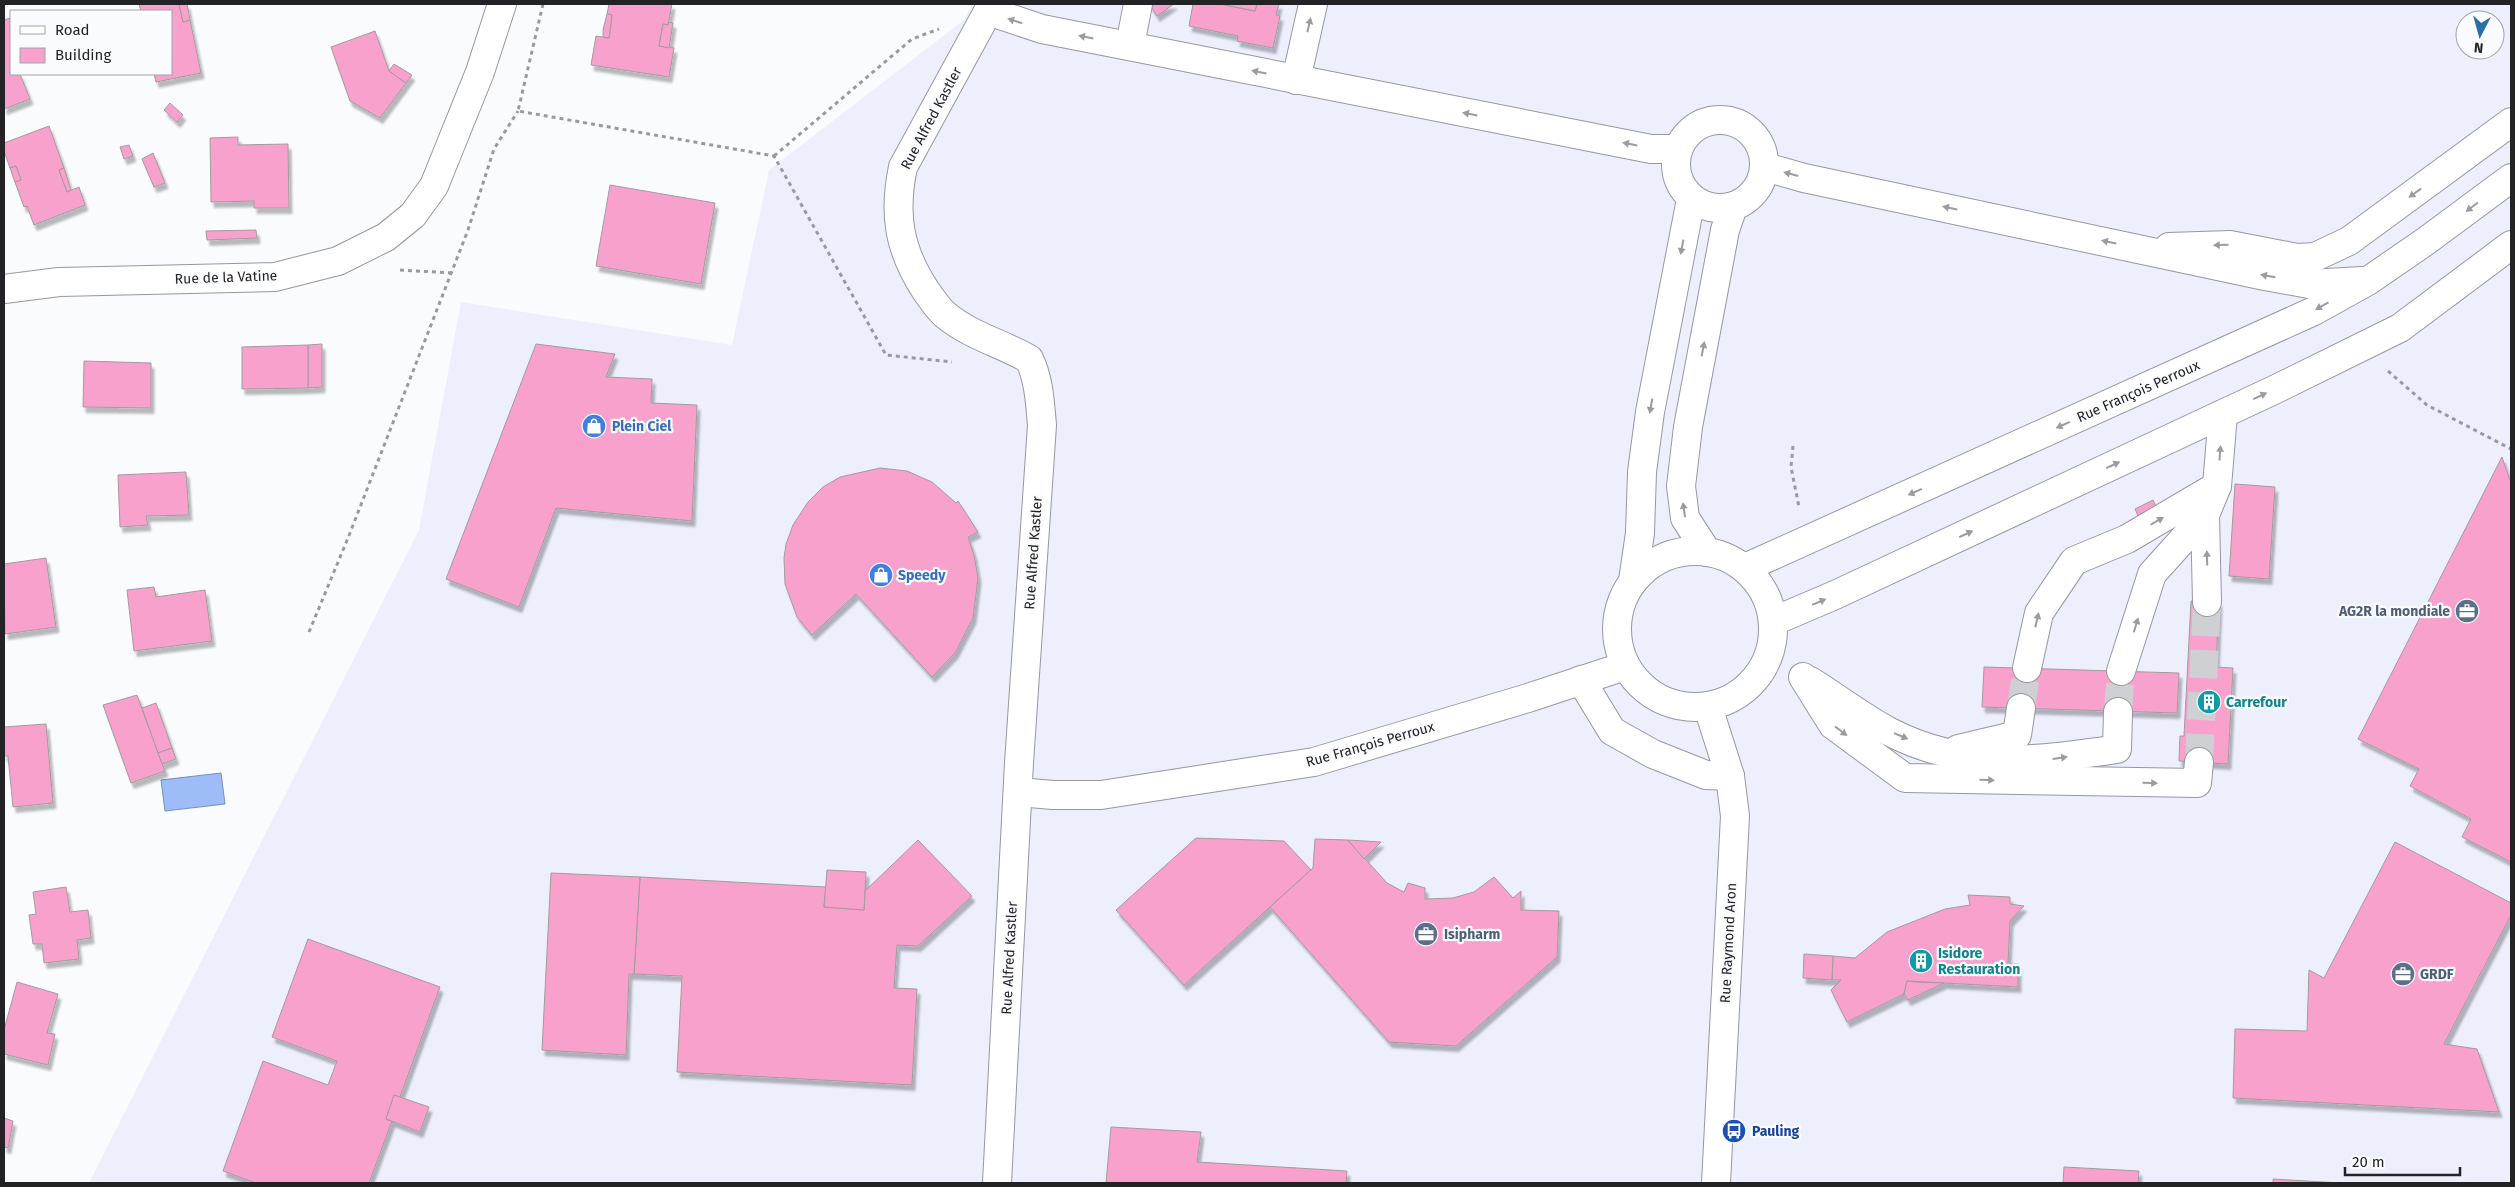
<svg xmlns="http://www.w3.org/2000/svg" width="2515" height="1187" viewBox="0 0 2515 1187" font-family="'Fira Sans',sans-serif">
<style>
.built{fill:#edeffd;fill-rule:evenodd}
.water{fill:#9ebcf8;stroke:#798eb9}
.building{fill:#f7a1cc;stroke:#a59a9f;filter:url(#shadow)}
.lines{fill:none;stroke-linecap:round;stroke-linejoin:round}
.minor-tunnel{stroke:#cfd0d4;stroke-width:28;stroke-dasharray:28 14;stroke-linecap:butt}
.minor-casing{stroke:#9697a1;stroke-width:30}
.path{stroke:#999a9e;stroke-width:3;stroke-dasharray:4 4;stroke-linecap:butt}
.minor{stroke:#fff;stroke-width:28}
.oneway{fill:#9c9c9e}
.labels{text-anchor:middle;stroke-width:4.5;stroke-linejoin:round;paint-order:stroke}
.street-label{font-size:14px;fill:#232327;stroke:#fafbff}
.shop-label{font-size:14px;font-weight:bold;fill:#366cbe;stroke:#fafbff;text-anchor:start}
.service-label{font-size:14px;font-weight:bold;fill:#4e5e75;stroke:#fafbff;text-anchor:start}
.culture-label{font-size:14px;font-weight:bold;fill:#0d838f;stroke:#fafbff;text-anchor:start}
.transit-label{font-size:14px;font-weight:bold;fill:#164399;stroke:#fafbff;text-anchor:start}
</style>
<defs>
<filter id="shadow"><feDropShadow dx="3" dy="5.5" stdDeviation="1" flood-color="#0004"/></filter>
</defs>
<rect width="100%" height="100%" fill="#fafbff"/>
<!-- built -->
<path class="built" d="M972,4H2511V1183H89L419,530L461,302L732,345L769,170L964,20ZM2465,20H2495V50H2465Z"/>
<!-- water -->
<path class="water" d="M221,773L225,804L165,811L161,780Z"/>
<!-- building -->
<g class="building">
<path d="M139,4H179L183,22L190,20L201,73L156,82L154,74H171V11H141Z"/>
<path d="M179,4H187L190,20L183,22Z"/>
<path d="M609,4H672L668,25L663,24L659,46L674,48L669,77L591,65L596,36L609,38L612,15L607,14Z"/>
<path d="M1149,4H1174L1157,16Z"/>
<path d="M1193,4H1220L1255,11L1257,4H1279L1276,15L1280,16L1273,48L1237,41L1238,36L1189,26Z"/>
<path d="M1220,4H1257L1255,11Z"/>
<path d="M607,14L612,15L609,38L603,37V30Z"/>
<path d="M10,18L11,74H20L30,99L4,109V20Z"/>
<path d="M669,22L673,23L669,48L659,46L663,24L668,25Z"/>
<path d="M375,31L389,71L406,83L380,118L350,101L331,47Z"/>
<path d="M394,64L412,75L406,83L389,71Z"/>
<path d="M170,103L183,115L177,122L164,110Z"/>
<path d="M49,126L64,168L59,170L67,192L79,187L85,205L34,225L27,206L24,207L15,182L21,180L16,166L10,168L4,151V143Z"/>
<path d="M238,137V145L288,144L289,208H254V201L211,202L210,138Z"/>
<path d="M129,145L133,156L124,159L120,147Z"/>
<path d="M153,153L165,183L154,187L142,159Z"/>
<path d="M16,166L21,180L15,182L10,168Z"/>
<path d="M64,168L71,190L67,192L59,170Z"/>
<path d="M610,185L715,203L701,284L596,266Z"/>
<path d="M256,230L257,238L207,240L206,231Z"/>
<path d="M322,344V387L308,388V345Z"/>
<path d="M536,344L615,354L606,377L652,379L651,403L697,405L692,521L556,508L519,607L446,579Z"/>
<path d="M308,345V388L242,389V347Z"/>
<path d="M84,361L151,363V408L83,407Z"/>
<path d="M2502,457L2511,483V862L2462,837L2471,819L2410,786L2419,769L2358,739Z"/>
<path d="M880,468L907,471L932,482L956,503L958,501L978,532L968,537L974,555L978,578L973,618L955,653L932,677L856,594L812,635L797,617L785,584L784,558L786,544L793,525L808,502L823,487L840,477Z"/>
<path d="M186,472L189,515L146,516L148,525L120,527L118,475Z"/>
<path d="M2235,484L2275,487L2269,579L2229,576Z"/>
<path d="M2153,500L2159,513L2141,522L2135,509Z"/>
<path d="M46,558L56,627L5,634L4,564Z"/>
<path d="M154,587L156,597L205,590L212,641L134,651L127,590Z"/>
<path d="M2191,601L2219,602L2216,667L2233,668L2228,764L2179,761L2180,736H2184Z"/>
<path d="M1984,667L2179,673L2177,713L1982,707Z"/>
<path d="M137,695L165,771L131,783L103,705Z"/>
<path d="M156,703L172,748L158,753L142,708Z"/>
<path d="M46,724L53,803L13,807L8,756H4V727Z"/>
<path d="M172,748L176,759L162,764L158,753Z"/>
<path d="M1196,838L1284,841L1311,870L1184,985L1116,910Z"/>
<path d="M1315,839L1348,840L1387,883L1404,892L1408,883L1425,888V899L1453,898L1474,892L1494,877L1513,898L1521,891V910L1559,911L1557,957L1456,1046L1389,1042L1270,907L1313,868Z"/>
<path d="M918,840L972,896L918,946L897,945L894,988L917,989L912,1085L677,1072L682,976L634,974L640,877L826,887L824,907L864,910L865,891Z"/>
<path d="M1348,840L1381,842L1364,859Z"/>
<path d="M2395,842L2511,903V915L2444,1044L2477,1049L2499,1112L2233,1098L2235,1029L2307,1031L2309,970L2324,978Z"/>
<path d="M827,870L866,872L864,910L824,907Z"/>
<path d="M551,873L640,877L634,974H629L626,1055L542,1050Z"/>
<path d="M66,887L70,912L88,910L91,938L77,940L79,959L44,963L42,944H33L29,915L36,914L33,892Z"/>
<path d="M1968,895L2010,897V904L2024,906L2010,921L2008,964H2018V987L1907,981L1904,994L1847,1022L1831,990L1841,980H1832L1833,956L1855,958L1887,932L1945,909L1970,905Z"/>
<path d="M308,939L440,987L400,1097L394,1095L386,1119L392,1121L369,1183H256L223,1171L263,1061L328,1085L337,1061L272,1037Z"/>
<path d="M1804,954L1833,956L1832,980L1803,978Z"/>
<path d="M1907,981L1915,982L1944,983L1908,1000L1904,994Z"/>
<path d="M17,982L58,994L47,1033L55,1034L48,1065L4,1054V1030Z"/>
<path d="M394,1095L429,1107L420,1132L386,1119Z"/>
<path d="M4,1118L13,1121L8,1148L4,1147Z"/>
<path d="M1111,1127L1201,1132L1197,1162L1347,1171L1346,1183H1106Z"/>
<path d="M2064,1167L2139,1171L2138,1183H2063Z"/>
<path d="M2273,1179L2341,1183H2273Z"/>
</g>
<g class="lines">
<!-- minor-tunnel -->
<g class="minor-tunnel">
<path d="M2021,708L2027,668"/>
<path d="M2118,712L2121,671"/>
<path d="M2199,762L2207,602"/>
</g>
<!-- minor casing -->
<g class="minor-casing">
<g id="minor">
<path d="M992,4L903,167C893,215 899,250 926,291C932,299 939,311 948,317C972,336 1003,344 1029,359C1039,379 1040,403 1042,425L1019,763L997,1183"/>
<path d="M988,11L1042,29L1651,149H1678"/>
<path d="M1130,45L1138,4"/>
<path d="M1296,80L1313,4"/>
<circle cx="1720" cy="164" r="44"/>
<path d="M1765,167L1804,178L2265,276L2309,284L2362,281"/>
<path d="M2169,247L2230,245L2297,258L2315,257L2349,241L2511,122"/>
<path d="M4,289L59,282L275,277L338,261L386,237L413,215L434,186L480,72L502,4"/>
<path d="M2205,515L2207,602"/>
<circle cx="1695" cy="629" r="78"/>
<path d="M1707,552L1685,518L1681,486L1688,427L1725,230L1733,207"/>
<path d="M1745,568L2314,311L2368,281L2426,241L2511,178"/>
<path d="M1633,581L1640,533L1642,472L1650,412L1691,199"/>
<path d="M1774,621L1835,595L2274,390L2400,328L2511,245"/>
<path d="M2027,668L2039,613L2074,561L2127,539L2217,486"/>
<path d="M2121,671L2152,574L2205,515L2217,486L2223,414"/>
<path d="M1803,677L1833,725L1905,778L2197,783L2199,762"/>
<path d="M1581,680L1612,731L1653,754L1706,775L1730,776"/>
<path d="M1810,681C1836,697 1862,717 1890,732C1966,771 2036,761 2117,749L2118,712"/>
<path d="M1708,707L1730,776L1735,816L1716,1183"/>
<path d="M1958,749L2017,735L2021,708"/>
<path d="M1018,792L1053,795H1101L1314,762L1528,698L1625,666"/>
</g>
</g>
<!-- path -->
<g class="path">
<path d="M543,4L518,111L774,156L886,355L952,362"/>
<path d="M774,156L912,39L939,29"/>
<path d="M400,270L452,273"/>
<path d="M2388,371L2427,405L2511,449"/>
<path d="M1793,446L1791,467L1799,507"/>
<path d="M309,632L348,538L468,230L494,149L518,111"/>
</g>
<!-- minor -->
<use href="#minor" class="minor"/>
</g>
<!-- one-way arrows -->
<defs><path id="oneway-solid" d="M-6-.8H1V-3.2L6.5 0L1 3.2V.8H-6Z" transform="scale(1.25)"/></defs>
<g class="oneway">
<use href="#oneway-solid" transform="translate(1015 21) rotate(-163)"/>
<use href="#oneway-solid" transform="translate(1309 25) rotate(-77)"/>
<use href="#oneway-solid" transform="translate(1086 37) rotate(-169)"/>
<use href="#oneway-solid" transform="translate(1259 72) rotate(-168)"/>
<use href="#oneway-solid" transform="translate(1470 114) rotate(-169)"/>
<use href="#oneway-solid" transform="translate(1630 144) rotate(-169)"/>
<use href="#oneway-solid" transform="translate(1791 174) rotate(-165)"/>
<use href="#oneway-solid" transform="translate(2415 193) rotate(144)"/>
<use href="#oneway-solid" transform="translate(2472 207) rotate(143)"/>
<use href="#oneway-solid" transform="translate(1950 208) rotate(-168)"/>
<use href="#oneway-solid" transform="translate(2109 242) rotate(-168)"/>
<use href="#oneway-solid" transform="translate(2221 245) rotate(179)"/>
<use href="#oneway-solid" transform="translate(1682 247) rotate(101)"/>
<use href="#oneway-solid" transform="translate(2268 276) rotate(-170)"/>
<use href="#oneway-solid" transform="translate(2322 306) rotate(151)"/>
<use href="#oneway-solid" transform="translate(1703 349) rotate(-79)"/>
<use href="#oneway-solid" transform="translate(2260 396) rotate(-25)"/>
<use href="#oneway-solid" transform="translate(1651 406) rotate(100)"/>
<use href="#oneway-solid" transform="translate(2063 425) rotate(156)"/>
<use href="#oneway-solid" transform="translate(2220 453) rotate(-86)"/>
<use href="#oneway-solid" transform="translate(2113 465) rotate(-25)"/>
<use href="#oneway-solid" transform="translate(1915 492) rotate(156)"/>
<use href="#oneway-solid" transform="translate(1684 510) rotate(-98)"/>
<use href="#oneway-solid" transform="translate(2157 521) rotate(-30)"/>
<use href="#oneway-solid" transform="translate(1966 534) rotate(-25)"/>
<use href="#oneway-solid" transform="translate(2207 558) rotate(-92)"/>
<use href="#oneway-solid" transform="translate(1819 602) rotate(-23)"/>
<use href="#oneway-solid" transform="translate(2037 620) rotate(-77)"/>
<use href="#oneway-solid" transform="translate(2136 625) rotate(-73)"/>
<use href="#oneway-solid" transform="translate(1841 731) rotate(37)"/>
<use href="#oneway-solid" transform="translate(1901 736) rotate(23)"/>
<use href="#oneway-solid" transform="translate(2060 758) rotate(-8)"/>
<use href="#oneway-solid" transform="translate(1987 780) rotate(1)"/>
<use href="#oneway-solid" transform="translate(2150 783) rotate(1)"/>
</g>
<!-- icons -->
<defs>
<g id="shop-disc" transform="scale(1.25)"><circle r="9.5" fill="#3f7fe0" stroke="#fafbff"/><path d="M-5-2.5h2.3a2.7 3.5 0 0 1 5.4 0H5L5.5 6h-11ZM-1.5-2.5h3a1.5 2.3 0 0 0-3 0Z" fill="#fff"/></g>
<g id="office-disc" transform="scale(1.25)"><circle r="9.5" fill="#5c6f8a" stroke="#fafbff"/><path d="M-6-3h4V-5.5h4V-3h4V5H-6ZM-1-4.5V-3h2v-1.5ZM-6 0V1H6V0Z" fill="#fff"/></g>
<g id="building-disc" transform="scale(1.25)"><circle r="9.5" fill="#0f9aa8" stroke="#fafbff"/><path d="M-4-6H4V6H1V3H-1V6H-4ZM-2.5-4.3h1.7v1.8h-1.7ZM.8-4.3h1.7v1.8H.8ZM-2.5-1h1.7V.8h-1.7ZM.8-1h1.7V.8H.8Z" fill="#fff"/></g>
<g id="bus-disc" transform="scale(1.25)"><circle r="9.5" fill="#1a4fb4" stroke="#fafbff"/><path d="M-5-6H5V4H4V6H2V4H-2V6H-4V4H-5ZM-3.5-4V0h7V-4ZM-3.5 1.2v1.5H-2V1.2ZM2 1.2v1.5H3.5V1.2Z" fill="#fff"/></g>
</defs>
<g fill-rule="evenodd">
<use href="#shop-disc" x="594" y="426"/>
<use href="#shop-disc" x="881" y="575"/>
<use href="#office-disc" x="2467" y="611"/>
<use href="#building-disc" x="2209" y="702"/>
<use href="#office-disc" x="1426" y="934"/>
<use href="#building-disc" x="1921" y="961"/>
<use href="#office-disc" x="2403" y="974"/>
<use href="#bus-disc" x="1734" y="1131"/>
</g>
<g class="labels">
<!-- street labels -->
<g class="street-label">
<text transform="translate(931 118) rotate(-62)" y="5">Rue Alfred Kastler</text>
<text transform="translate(226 277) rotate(-2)" y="5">Rue de la Vatine</text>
<text transform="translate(2138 391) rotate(-24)" y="5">Rue François Perroux</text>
<text transform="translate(1033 553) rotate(-86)" y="5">Rue Alfred Kastler</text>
<text transform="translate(1370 744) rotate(-16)" y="5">Rue François Perroux</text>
<text transform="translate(1728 943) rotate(-87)" y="5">Rue Raymond Aron</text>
<text transform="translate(1009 958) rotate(-87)" y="5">Rue Alfred Kastler</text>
</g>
<!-- shop labels -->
<g class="shop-label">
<text x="612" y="431">Plein Ciel</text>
<text x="898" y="580">Speedy</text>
</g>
<!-- service labels -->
<g class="service-label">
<text x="2450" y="616" text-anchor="end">AG2R la mondiale</text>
<text x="1444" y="939">Isipharm</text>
<text x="2420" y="979">GRDF</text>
</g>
<!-- culture labels -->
<g class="culture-label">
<text x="2226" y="707">Carrefour</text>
<text x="1938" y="958">Isidore<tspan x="1938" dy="16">Restauration</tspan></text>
</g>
<!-- transit labels -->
<g class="transit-label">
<text x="1752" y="1136">Pauling</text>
</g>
</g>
<!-- border -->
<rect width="2515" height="1187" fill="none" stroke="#232327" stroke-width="10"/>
<!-- legend -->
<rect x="10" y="10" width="162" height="65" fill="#fafbff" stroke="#a4a5a9"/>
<rect x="20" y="26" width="25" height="8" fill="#ffffff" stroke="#a4a5a9"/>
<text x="55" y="35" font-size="15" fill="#232327">Road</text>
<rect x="20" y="48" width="25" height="15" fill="#f7a1cc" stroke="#a4a5a9"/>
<text x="55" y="60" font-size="15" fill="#232327">Building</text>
<!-- north arrow -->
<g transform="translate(2480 35) rotate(186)"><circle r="24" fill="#fafbff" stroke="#a4a5a9"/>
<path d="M0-4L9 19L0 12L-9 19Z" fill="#2770a4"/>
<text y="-8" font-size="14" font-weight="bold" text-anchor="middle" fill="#232327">N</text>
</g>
<!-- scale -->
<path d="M2345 1167v8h115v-8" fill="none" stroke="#232327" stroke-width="2.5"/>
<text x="2352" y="1167" font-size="15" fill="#232327" stroke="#fafbff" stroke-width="4" paint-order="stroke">20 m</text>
</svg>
